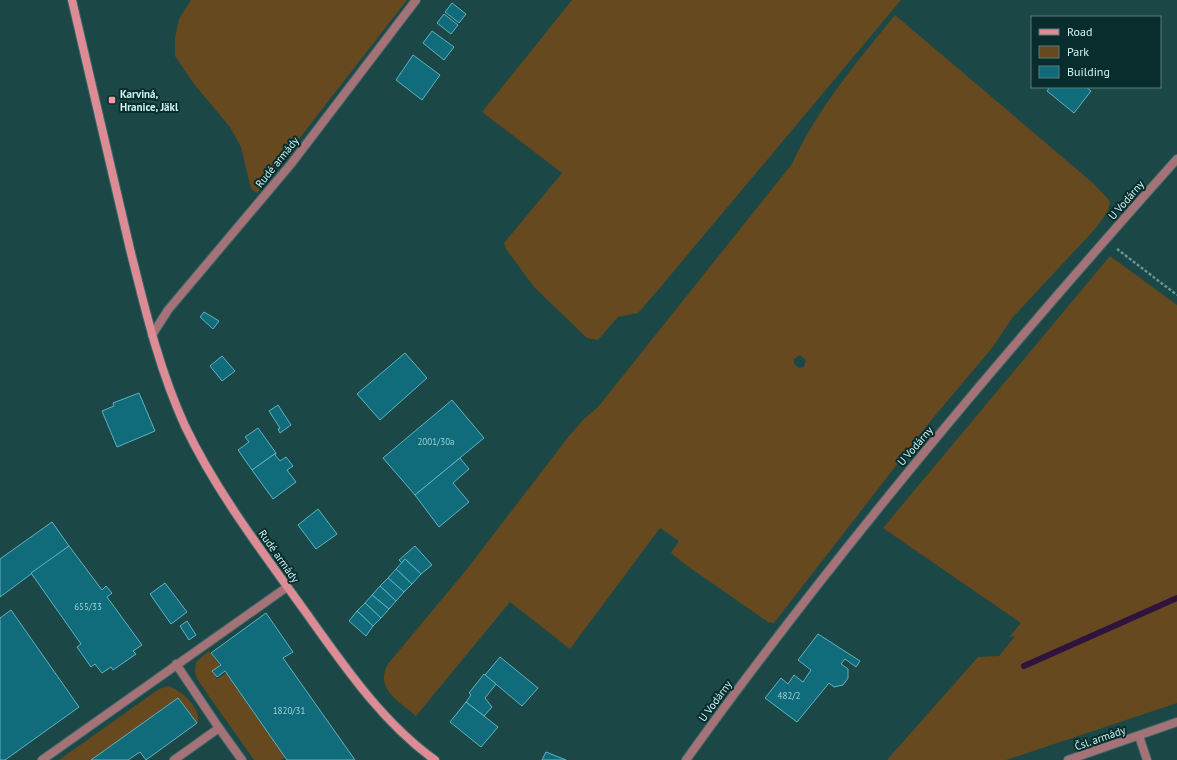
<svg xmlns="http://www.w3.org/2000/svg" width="1177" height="760" viewBox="0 0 1177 760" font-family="'PT Sans',sans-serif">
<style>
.green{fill:#66491f;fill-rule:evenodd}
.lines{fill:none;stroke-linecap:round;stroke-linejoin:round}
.stream{stroke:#30123e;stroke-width:6}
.building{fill:#106b7b;stroke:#62b1c2}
.lane-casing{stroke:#3b6766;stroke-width:10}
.street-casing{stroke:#3b6766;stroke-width:10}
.secondary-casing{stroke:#3b6766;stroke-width:10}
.path{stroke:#6a9493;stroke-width:2.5;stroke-dasharray:3 2;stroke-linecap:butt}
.lane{stroke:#a57277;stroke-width:8}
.street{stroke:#a57277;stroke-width:8}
.secondary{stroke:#dd8c95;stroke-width:8}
.poi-dot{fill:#f49aa3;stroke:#082d2c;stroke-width:1.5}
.labels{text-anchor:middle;stroke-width:4;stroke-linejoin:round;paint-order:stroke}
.number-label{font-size:9px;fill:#9dd1d4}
.poi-label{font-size:11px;font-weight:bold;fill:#ccf3f2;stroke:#082d2c;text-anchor:start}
.street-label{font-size:11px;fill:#ccf3f2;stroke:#082d2c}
</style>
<rect width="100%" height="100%" fill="#1b4847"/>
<!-- green -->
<g class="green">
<path d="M191,0H407L257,193L251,189L241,147L230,127L194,84L175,56V38L179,19Z"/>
<path d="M572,0H901L658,290L638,313L618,317L598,340L587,338L534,287L506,249L504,243L562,173L482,112Z"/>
<path d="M895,15L1093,183L1108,199L1110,202L1108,211L1095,229L1013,317L992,348L933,418L774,623L768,622L686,565L671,553L679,541L660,528L570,649L510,602L416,716C399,701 374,689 388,664L467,569L569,436L583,420L598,407L792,164C817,109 857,62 895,15ZM800,355L806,360L804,367L799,368L794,364V359Z"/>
<path d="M1110,256L1177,305V703L1006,760H887L978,657L999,656L1015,636L1009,637L1021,623L883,528Z"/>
<path d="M209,651L221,667L213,672L217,679L226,673L285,757L281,760H254L197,679L195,671L196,662Z"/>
<path d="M168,686C181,689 204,711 197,724L179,699L94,760H59L159,689Z"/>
</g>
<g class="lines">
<!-- stream -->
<path class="stream" d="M1024,666L1177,598"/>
</g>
<!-- building -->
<g class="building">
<path d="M452,3L466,14L459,23L445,12Z"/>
<path d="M444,14L458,25L451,34L437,23Z"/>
<path d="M432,31L454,47L444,60L423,43Z"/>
<path d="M413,55L440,75L422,100L396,80Z"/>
<path d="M1050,87H1086L1091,91L1074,113L1047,91Z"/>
<path d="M204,312L219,321L213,329L200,317Z"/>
<path d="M405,353L427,378L380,420L357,394Z"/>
<path d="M222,356L235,371L222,381L210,366Z"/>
<path d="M139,393L155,431L117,447L102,411L114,406L113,403Z"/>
<path d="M452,400L484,438L415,495L383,458Z"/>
<path d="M278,405L291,425L280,433L278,429L280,428L269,411Z"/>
<path d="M258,428L276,453L252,470L238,450L249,442L245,437Z"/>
<path d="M276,453L275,455L280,461L286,457L293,466L287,470L296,482L273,499L252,470Z"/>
<path d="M460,458L469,469L453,483L469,502L439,527L415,495Z"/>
<path d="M318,509L337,534L316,549L298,525Z"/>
<path d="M52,522L69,546L0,597V559Z"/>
<path d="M69,546L102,590L106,586L112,593L107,597L142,645L133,651L136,654L113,670L111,667L102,673L95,664L91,667L77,647L81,644L31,573Z"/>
<path d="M415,546L432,565L421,574L405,559L402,563L399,560Z"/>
<path d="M405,559L421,574L412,584L396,569Z"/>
<path d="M396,569L412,584L404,592L388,578Z"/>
<path d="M388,578L404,592L396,601L380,586Z"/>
<path d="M165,583L187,612L171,624L150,594Z"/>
<path d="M380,586L396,601L389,609L372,595Z"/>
<path d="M372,595L389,609L381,618L365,603Z"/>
<path d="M365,603L381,618L373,626L357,611Z"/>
<path d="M11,610L79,707L5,760H0V618Z"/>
<path d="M357,611L373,626L366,636L349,621Z"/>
<path d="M266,613L293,652L283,658L355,760H287L225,671L217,677L212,671L221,665L211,653Z"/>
<path d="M187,621L196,635L189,640L180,626Z"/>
<path d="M818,634L860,661L856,667L845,659L841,664L848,669V678L843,685L834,687L829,683L797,722L765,698L781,678L788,684L794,675L803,682L811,670L798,660Z"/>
<path d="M500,657L538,688L522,706L485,675Z"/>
<path d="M484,674L496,684L485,698L492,707L484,716L466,702L471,695L469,693Z"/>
<path d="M178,698L197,723L146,760L140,752L128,760H91Z"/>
<path d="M466,702L498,727L481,747L450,722Z"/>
<path d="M546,752L566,760H542Z"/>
</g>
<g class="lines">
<!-- lane casing -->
<g class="lane-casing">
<g id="lane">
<path d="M219,728L242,760"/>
<path d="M42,760L287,587"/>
<path d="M174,760L219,728L176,664"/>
</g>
</g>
<!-- street casing -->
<g class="street-casing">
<g id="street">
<path d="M152,335L168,310L291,164L416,0"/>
<path d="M1139,736L1147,760"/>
<path d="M686,760C837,550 1005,352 1177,159"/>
<path d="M1068,760L1177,722"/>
</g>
</g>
<!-- secondary casing -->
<g class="secondary-casing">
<path id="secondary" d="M72,0C91,83 110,166 130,249C145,309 159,369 185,426C217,493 264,554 307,614C344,666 383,723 435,760"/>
</g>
<!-- path -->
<path class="path" d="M1117,249L1177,295"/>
<!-- lane -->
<use href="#lane" class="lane"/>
<!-- street -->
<use href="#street" class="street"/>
<!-- secondary -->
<use href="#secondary" class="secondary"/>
</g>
<!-- markers -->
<rect class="poi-dot" x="108" y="96" width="8" height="8" rx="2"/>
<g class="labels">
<!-- number labels -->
<g class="number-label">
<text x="436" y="445">2001/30a</text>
<text x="88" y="610">655/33</text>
<text x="789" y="699">482/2</text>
<text x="289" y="714">1820/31</text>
</g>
<!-- poi labels -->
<g class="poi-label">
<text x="120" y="98">Karviná,<tspan x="120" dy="13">Hranice, Jäkl</tspan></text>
</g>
<!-- street labels -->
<g class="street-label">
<text transform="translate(277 162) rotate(-51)" y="4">Rudé armády</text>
<text transform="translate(1126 200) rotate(-49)" y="4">U Vodárny</text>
<text transform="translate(915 446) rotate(-49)" y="4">U Vodárny</text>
<text transform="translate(279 556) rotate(55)" y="4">Rudé armády</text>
<text transform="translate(715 701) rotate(-54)" y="4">U Vodárny</text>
<text transform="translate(1100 738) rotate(-19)" y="4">Čsl. armády</text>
</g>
</g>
<!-- legend -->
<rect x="1031" y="16" width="130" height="72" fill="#082d2c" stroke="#567c7b"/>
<rect x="1039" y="29" width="20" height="6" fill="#dd8c95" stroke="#567c7b"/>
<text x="1067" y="36" font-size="12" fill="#ccf3f2">Road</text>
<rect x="1039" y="46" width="20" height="12" fill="#66491f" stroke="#567c7b"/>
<text x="1067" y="56" font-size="12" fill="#ccf3f2">Park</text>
<rect x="1039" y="66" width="20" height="12" fill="#106b7b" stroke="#567c7b"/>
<text x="1067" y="76" font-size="12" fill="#ccf3f2">Building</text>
</svg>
